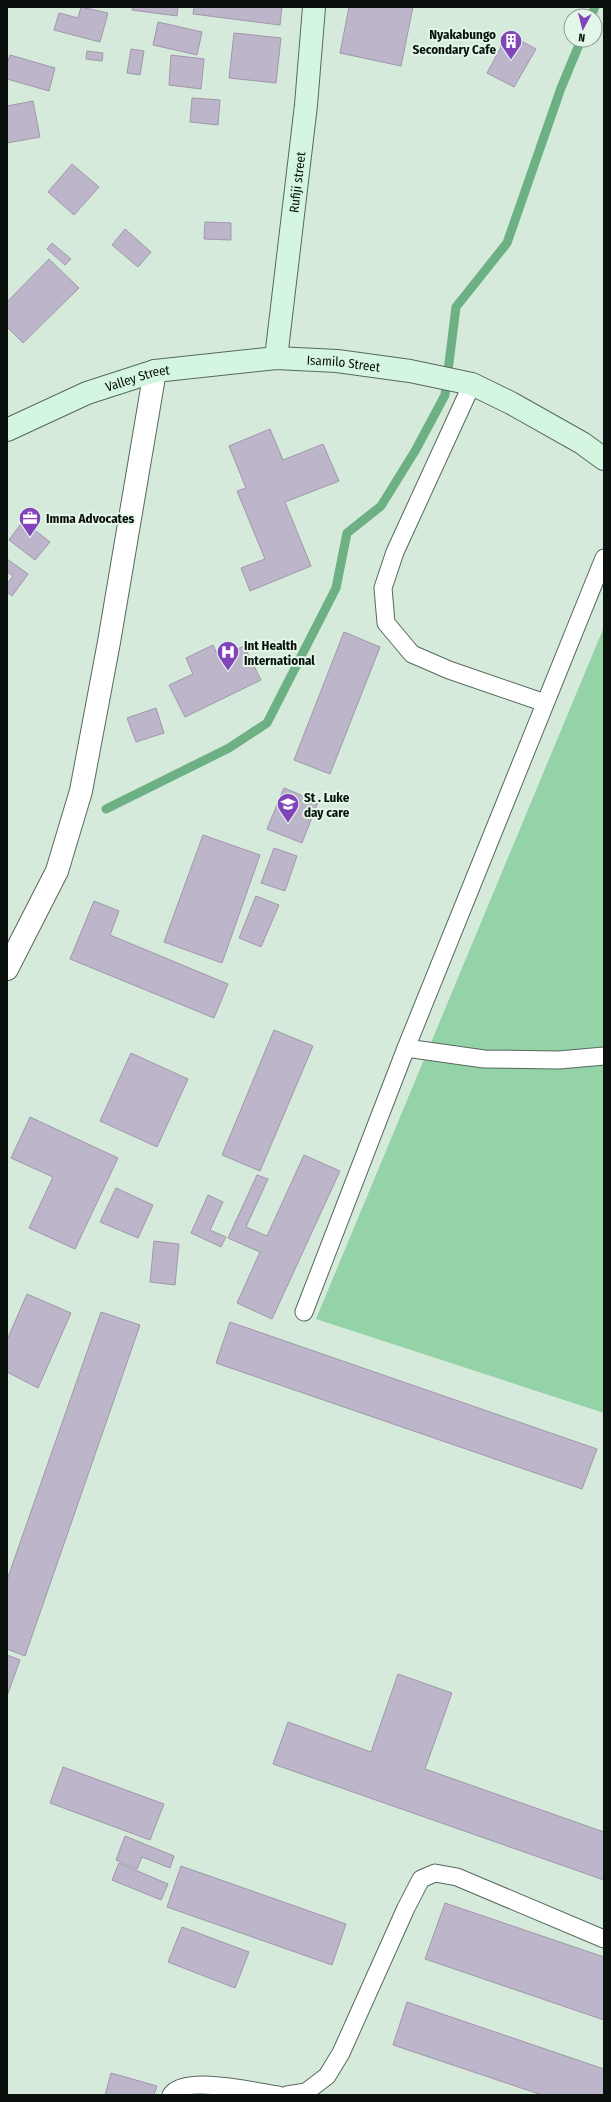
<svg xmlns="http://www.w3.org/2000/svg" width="611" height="2102" viewBox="0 0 611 2102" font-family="'Fira Sans Condensed',sans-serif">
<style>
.green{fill:#93d3a7}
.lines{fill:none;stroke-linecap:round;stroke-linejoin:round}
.stream{stroke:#6db083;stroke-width:9}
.building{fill:#bdb5c9;stroke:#a097ab}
.service-casing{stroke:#57695c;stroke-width:19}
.minor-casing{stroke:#57695c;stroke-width:24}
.secondary-casing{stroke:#57695c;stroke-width:24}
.service{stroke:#fff;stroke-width:17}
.minor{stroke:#fff;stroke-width:22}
.secondary{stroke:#d4f5e0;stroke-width:22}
.labels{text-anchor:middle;stroke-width:4;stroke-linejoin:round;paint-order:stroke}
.poi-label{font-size:13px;font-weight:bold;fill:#0a110c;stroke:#e2f7e8;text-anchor:start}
.street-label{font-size:13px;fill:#0a110c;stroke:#e2f7e8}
</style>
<rect width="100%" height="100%" fill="#d5eada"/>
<!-- green -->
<path class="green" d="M604,627V1413L316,1319Z"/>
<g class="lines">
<!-- stream -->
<g class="stream">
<path d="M591,16L595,7"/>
<path d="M106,809L229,748L267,723L336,588L347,533L381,506L415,451L445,395L456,307L507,243L561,88L581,40"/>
</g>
</g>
<!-- building -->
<g class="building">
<path d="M81,7L108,13L100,42L54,30L59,13L78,18Z"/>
<path d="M133,7H178L177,16L132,10Z"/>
<path d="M194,7H282L280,25L193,14Z"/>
<path d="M349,7H413L401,66L340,53Z"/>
<path d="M158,22L202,32L197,55L153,45Z"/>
<path d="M234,33L281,38L276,83L229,78Z"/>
<path d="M508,34L536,49L514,87L487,73Z"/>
<path d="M131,49L144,51L140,75L127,73Z"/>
<path d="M87,51L103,53L102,61L86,59Z"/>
<path d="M10,55L55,68L49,91L7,79V64Z"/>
<path d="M171,55L204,59L201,89L169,85Z"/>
<path d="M192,98L220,100L218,125L190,122Z"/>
<path d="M33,101L40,137L7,143V106Z"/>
<path d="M72,164L99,187L74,215L48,192Z"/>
<path d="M205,222L231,223V240L204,239Z"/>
<path d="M125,229L151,252L138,267L112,245Z"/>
<path d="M52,243L71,259L65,265L47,249Z"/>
<path d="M49,259L79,288L23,343L7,327V302Z"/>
<path d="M270,429L283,460L323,444L339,481L285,502L311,566L250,591L241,568L265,559L237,491L246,488L229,446Z"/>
<path d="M23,521L50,542L35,560L9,540Z"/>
<path d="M7,559L28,574L12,596L7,592V584L13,576L7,572Z"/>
<path d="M344,632L380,647L330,774L294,760Z"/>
<path d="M213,645L219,658L244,646L261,680L185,717L169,685L193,674L186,658Z"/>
<path d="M156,708L164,733L136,742L127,718Z"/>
<path d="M284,788L318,802L302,843L267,829Z"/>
<path d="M203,835L260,855L222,963L164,942Z"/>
<path d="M274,848L297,856L285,891L261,883Z"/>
<path d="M256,896L279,905L261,947L239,938Z"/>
<path d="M94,901L119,911L110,935L228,984L214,1018L70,959Z"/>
<path d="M274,1030L313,1046L260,1171L222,1155Z"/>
<path d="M131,1053L188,1079L157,1147L100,1121Z"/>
<path d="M30,1117L118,1158L75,1249L29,1228L53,1177L11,1158Z"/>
<path d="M304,1155L340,1171L272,1319L237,1303L260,1252L228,1238L257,1175L268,1179L246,1227L267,1236Z"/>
<path d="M116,1188L153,1205L138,1238L100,1222Z"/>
<path d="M208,1195L223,1202L210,1230L226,1237L221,1247L191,1233Z"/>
<path d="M154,1241L179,1244L175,1285L150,1282Z"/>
<path d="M27,1294L71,1313L38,1388L7,1372V1340Z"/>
<path d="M101,1312L140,1325L25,1656L7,1649V1580Z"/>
<path d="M230,1322L597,1449L582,1489L216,1363Z"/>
<path d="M7,1655L20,1660L7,1696Z"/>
<path d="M398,1674L452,1693L425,1769L604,1832V1880L273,1764L288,1722L371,1752Z"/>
<path d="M63,1767L164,1804L150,1840L50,1803Z"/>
<path d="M125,1836L174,1856L170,1868L142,1857L137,1869L116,1860Z"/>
<path d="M119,1863L168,1884L161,1900L112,1880Z"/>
<path d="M181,1866L346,1924L332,1965L167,1907Z"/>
<path d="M445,1903L604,1957V2020L425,1959Z"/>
<path d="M182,1927L249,1952L235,1988L168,1962Z"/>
<path d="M407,2002L604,2069V2095H542L393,2045Z"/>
<path d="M111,2073L157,2086L154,2095H105Z"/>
</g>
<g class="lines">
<!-- service casing -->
<g class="service-casing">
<g id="service">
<path d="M472,384L395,552L383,588L386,623L412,654L449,670L545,703"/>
<path d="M406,1048L484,1059L559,1060L604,1056"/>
<path d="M304,1312L406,1048L604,558"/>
<path d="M171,2095C184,2074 256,2092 278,2095"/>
<path d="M287,2095L306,2092L327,2076L341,2053L406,1908L421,1879L435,1873L457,1877L604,1939"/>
</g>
</g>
<!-- minor casing -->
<g class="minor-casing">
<path id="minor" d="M7,969L57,871L81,791L109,642L155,371"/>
</g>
<!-- secondary casing -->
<g class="secondary-casing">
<g id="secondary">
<path id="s1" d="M276,358L306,105L314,7"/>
<path id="s2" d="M7,430L87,393L155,371L276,358L337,361L410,371L472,384L511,403L582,443L604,459"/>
</g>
</g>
<!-- service -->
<use href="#service" class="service"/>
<!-- minor -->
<use href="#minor" class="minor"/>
<!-- secondary -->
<use href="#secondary" class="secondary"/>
</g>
<!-- icons -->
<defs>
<g id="building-pin" transform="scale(1.15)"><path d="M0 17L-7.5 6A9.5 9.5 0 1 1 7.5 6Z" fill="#8144ba" stroke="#e2f7e8"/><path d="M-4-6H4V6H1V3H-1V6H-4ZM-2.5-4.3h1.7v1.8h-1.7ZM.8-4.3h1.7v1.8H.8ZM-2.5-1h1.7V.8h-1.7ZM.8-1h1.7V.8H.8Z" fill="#fff"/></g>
<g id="office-pin" transform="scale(1.15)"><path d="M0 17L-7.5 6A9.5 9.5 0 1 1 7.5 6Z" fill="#8144ba" stroke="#e2f7e8"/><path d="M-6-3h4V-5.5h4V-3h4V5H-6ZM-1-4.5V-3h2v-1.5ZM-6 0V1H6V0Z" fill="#fff"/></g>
<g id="hospital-pin" transform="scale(1.15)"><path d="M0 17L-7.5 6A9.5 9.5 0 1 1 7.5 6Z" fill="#8144ba" stroke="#e2f7e8"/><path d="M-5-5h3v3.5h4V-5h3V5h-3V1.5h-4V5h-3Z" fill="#fff"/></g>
<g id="school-pin" transform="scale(1.15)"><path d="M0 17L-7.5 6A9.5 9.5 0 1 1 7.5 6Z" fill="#8144ba" stroke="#e2f7e8"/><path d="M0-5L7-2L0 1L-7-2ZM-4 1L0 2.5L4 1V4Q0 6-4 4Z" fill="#fff"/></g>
</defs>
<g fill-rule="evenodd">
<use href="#building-pin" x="511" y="41"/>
<use href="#office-pin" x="30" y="518"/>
<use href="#hospital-pin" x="228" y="652"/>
<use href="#school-pin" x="288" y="804"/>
</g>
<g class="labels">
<!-- poi labels -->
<g class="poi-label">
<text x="496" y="39" text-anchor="end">Nyakabungo<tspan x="496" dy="15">Secondary Cafe</tspan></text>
<text x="46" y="523">Imma Advocates</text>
<text x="244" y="650">Int Health<tspan x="244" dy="15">International</tspan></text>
<text x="304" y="802">St . Luke<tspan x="304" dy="15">day care</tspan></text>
</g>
<!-- street labels -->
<g class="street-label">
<text dy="5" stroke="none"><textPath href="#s1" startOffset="177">Rufiji street</textPath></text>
<text dy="5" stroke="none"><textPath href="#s2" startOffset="349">Isamilo Street</textPath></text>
<text dy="5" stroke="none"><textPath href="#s2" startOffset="141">Valley Street</textPath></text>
</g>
</g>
<!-- border -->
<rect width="611" height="2102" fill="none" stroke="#0a110c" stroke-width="16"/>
<!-- north arrow -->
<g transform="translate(583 28) rotate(187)"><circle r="19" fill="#e2f7e8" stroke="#8c9b90"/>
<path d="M0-3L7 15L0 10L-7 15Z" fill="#8144ba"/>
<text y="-6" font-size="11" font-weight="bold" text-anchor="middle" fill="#0a110c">N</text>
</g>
</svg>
